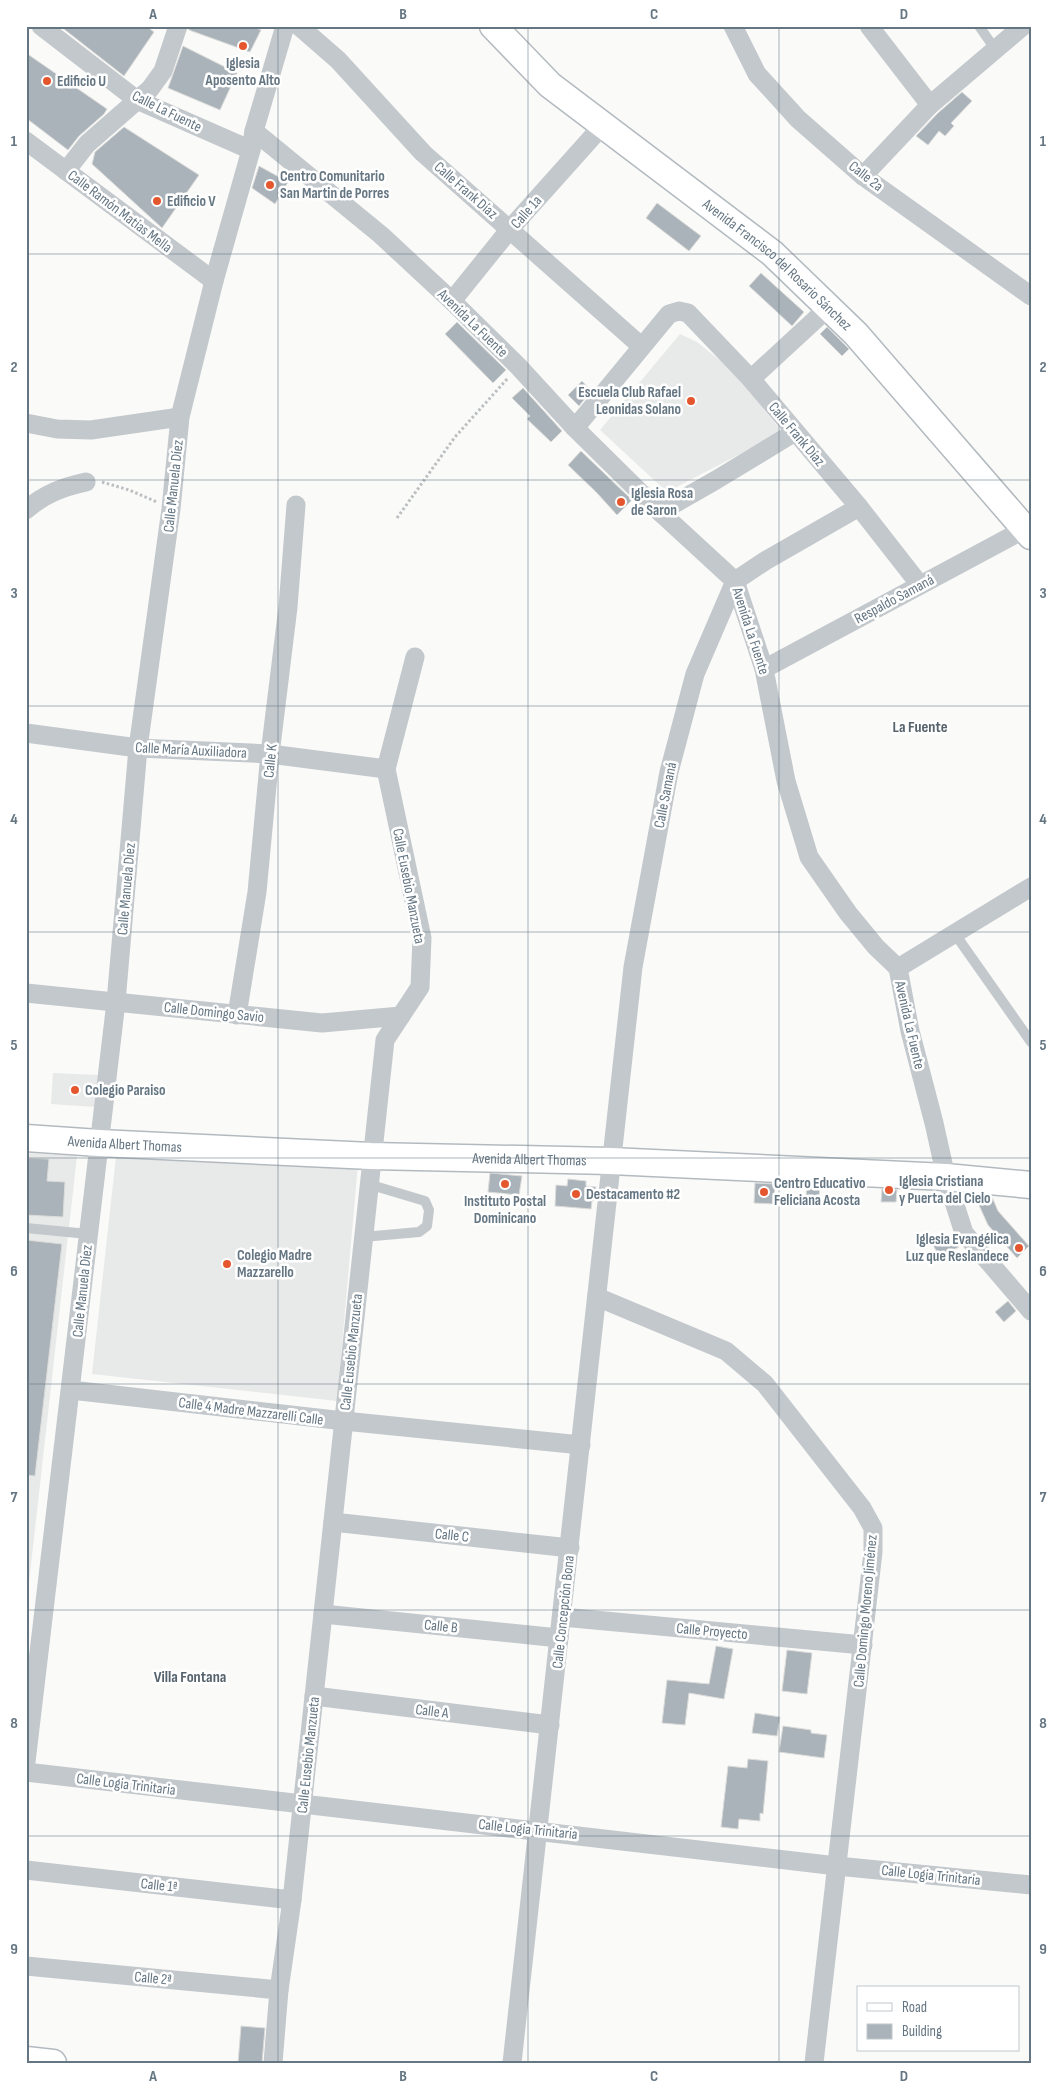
<svg xmlns="http://www.w3.org/2000/svg" width="1057" height="2089" viewBox="0 0 1057 2089" font-family="'Sofia Sans Condensed',sans-serif">
<style>
.built{fill:#e8e9e9}
.building{fill:#aab3b9;stroke:#dcdcda}
.lines{fill:none;stroke-linecap:round;stroke-linejoin:round}
.secondary-casing{stroke:#b3babf;stroke-width:29}
.path{stroke:#bbbfc2;stroke-width:3;stroke-dasharray:2.5 2.5;stroke-linecap:butt}
.lane{stroke:#c3c8cc;stroke-width:10}
.street{stroke:#c3c8cc;stroke-width:19}
.secondary{stroke:#fff;stroke-width:26}
.grid{fill:none;stroke:#657683;stroke-width:1;stroke-opacity:0.55}
.poi-dot{fill:#e4572e;stroke:#fff;stroke-width:2}
.labels{text-anchor:middle;stroke-width:5;stroke-linejoin:round;paint-order:stroke}
.poi-label{font-size:15px;font-weight:bold;fill:#657683;stroke:#fff;text-anchor:start}
.street-label{font-size:15px;fill:#657683;stroke:#fff}
.neighbourhood-label{font-size:16px;font-weight:bold;fill:#57646e;stroke:#fff}
.neatline{fill:none;stroke:#657683;stroke-width:2}
.grid-label{font-size:16px;text-anchor:middle;font-weight:bold;fill:#657683}
</style>
<rect width="100%" height="100%" fill="#fafaf8"/>
<!-- built -->
<g class="built">
<path d="M680,334L697,342L733,371L782,432L667,492L600,430Z"/>
<path d="M53,1073L98,1075L96,1107L51,1104Z"/>
<path d="M118,1138L359,1153L337,1401L92,1374Z"/>
<path d="M26,1153L77,1156L26,1609Z"/>
</g>
<!-- building -->
<g class="building">
<path d="M60,26H146L154,32L124,76Z"/>
<path d="M189,26H251L261,30L250,52L189,30Z"/>
<path d="M183,46L237,73L220,110L168,88Z"/>
<path d="M26,53L107,109L104,114L79,136L68,150L26,118Z"/>
<path d="M962,92L972,101L951,123L954,126L945,136L939,131L928,145L916,136L938,113Z"/>
<path d="M124,127L199,175L162,228L92,164L95,152Z"/>
<path d="M259,166L288,182L275,204L252,188Z"/>
<path d="M657,203L701,236L689,251L646,218Z"/>
<path d="M761,273L804,312L792,326L749,286Z"/>
<path d="M457,322L506,370L493,383L445,334Z"/>
<path d="M827,327L849,349L842,356L820,334Z"/>
<path d="M582,381L591,391L579,406L568,395Z"/>
<path d="M523,388L562,431L551,442L527,419L530,416L512,398Z"/>
<path d="M581,451L632,500L617,515L597,493L568,465Z"/>
<path d="M26,1158L49,1159L47,1181L65,1182L63,1217L26,1215Z"/>
<path d="M490,1173L522,1176L519,1195L488,1192Z"/>
<path d="M568,1179L586,1181V1186L596,1187L595,1200L592,1201L591,1209L555,1206L556,1185L567,1186Z"/>
<path d="M755,1183L775,1184L774,1204L754,1203Z"/>
<path d="M807,1185L820,1186L819,1196H806Z"/>
<path d="M882,1189L897,1190L896,1202H881Z"/>
<path d="M992,1197L998,1211L1029,1246L1017,1258L988,1225L978,1203Z"/>
<path d="M953,1235L959,1247L939,1256L933,1245Z"/>
<path d="M26,1240L62,1244L35,1476L26,1475Z"/>
<path d="M1008,1301L1016,1311L1004,1322L995,1312Z"/>
<path d="M716,1646L733,1649L724,1699L689,1693L685,1725L662,1723L667,1680L709,1684Z"/>
<path d="M787,1650L812,1653L807,1694L782,1691Z"/>
<path d="M755,1713L780,1717L777,1736L752,1733Z"/>
<path d="M783,1726L811,1730V1733L827,1735L824,1758L779,1752Z"/>
<path d="M748,1759L768,1761L763,1814L760,1813V1821L739,1819L738,1829L721,1827L728,1766L747,1768Z"/>
<path d="M241,2026L265,2028L262,2063H238Z"/>
</g>
<g class="lines">
<!-- secondary casing -->
<g class="secondary-casing">
<g id="secondary">
<path id="s1" d="M493,26L550,85L772,253L856,334L1031,536"/>
<path id="s2" d="M26,1138L99,1143L371,1156L611,1161L946,1177L1031,1185"/>
<path d="M26,2060L53,2063"/>
</g>
</g>
<!-- path -->
<g class="path">
<path d="M102,482L129,490L157,502"/>
<path d="M397,518L455,437L508,378"/>
</g>
<!-- lane -->
<g class="lane">
<path d="M979,26L995,49"/>
<path d="M955,934L1031,1042"/>
<path d="M26,1228L88,1234"/>
<path d="M363,1237L419,1232L427,1226L429,1210L425,1201L368,1184"/>
</g>
<!-- street -->
<g class="street">
<path d="M41,26L137,100L251,150"/>
<path d="M299,26L338,60L423,153L641,346"/>
<path d="M733,26L757,74L798,119L863,176L1031,296"/>
<path d="M869,26L930,105"/>
<path d="M254,131L381,235L452,301L518,366L575,428L660,512L735,581L764,669L786,781L809,857L848,913L876,947L898,968L910,1031L934,1123L946,1177L964,1233L1031,1311"/>
<path d="M26,141L214,281"/>
<path d="M66,171L87,144L150,89L163,71L178,26"/>
<path d="M863,176L930,105L1023,26"/>
<path d="M452,301L510,229L603,125"/>
<path d="M751,379L829,307"/>
<path d="M26,423L57,429L91,430L180,417"/>
<path d="M575,428L669,314L679,311L688,313L751,379L859,507L920,585"/>
<path d="M26,510C44,494 63,487 86,482"/>
<path d="M660,512L716,480L795,432"/>
<path d="M764,669L1025,529"/>
<path d="M26,733L138,748L270,754L386,769"/>
<path d="M898,968L1031,887"/>
<path d="M26,993L322,1023L401,1016"/>
<path d="M237,1015L257,892L270,754L288,607L296,505"/>
<path d="M597,1297L726,1351L765,1384L862,1508L873,1528V1552L814,2063"/>
<path d="M71,1390L344,1421L581,1445"/>
<path d="M333,1522L570,1548"/>
<path d="M323,1614L559,1638"/>
<path d="M562,1617L863,1645"/>
<path d="M314,1696L550,1725"/>
<path d="M26,1762L116,1002L138,748L171,509L180,417L214,281L251,150L254,131L285,26"/>
<path d="M26,1772L837,1866L1031,1885"/>
<path d="M26,1870L292,1900"/>
<path d="M26,1966L279,1990"/>
<path d="M273,2063L279,1990L292,1900L385,1040L420,987L422,938L386,769L415,657"/>
<path d="M512,2063L633,967L669,772L695,674L735,581L765,561L859,507"/>
</g>
<!-- secondary -->
<use href="#secondary" class="secondary"/>
</g>
<!-- grid -->
<path class="grid" d="M278,26V2063M528,26V2063M779,26V2063M26,254H1031M26,480H1031M26,706H1031M26,932H1031M26,1158H1031M26,1384H1031M26,1610H1031M26,1836H1031"/>
<!-- markers -->
<g class="poi-dot">
<circle cx="243" cy="46" r="5"/>
<circle cx="47" cy="81" r="5"/>
<circle cx="270" cy="185" r="5"/>
<circle cx="157" cy="201" r="5"/>
<circle cx="691" cy="401" r="5"/>
<circle cx="621" cy="502" r="5"/>
<circle cx="75" cy="1090" r="5"/>
<circle cx="505" cy="1184" r="5"/>
<circle cx="889" cy="1190" r="5"/>
<circle cx="764" cy="1192" r="5"/>
<circle cx="576" cy="1194" r="5"/>
<circle cx="1019" cy="1248" r="5"/>
<circle cx="227" cy="1264" r="5"/>
</g>
<g class="labels">
<!-- poi labels -->
<g class="poi-label">
<text x="243" y="68" text-anchor="middle">Iglesia<tspan x="243" dy="17">Aposento Alto</tspan></text>
<text x="57" y="86">Edificio U</text>
<text x="280" y="181">Centro Comunitario<tspan x="280" dy="17">San Martin de Porres</tspan></text>
<text x="167" y="206">Edificio V</text>
<text x="681" y="397" text-anchor="end">Escuela Club Rafael<tspan x="681" dy="17">Leonidas Solano</tspan></text>
<text x="631" y="498">Iglesia Rosa<tspan x="631" dy="17">de Saron</tspan></text>
<text x="85" y="1095">Colegio Paraiso</text>
<text x="899" y="1186">Iglesia Cristiana<tspan x="899" dy="17">y Puerta del Cielo</tspan></text>
<text x="774" y="1188">Centro Educativo<tspan x="774" dy="17">Feliciana Acosta</tspan></text>
<text x="586" y="1199">Destacamento #2</text>
<text x="505" y="1206" text-anchor="middle">Instituto Postal<tspan x="505" dy="17">Dominicano</tspan></text>
<text x="1009" y="1244" text-anchor="end">Iglesia Evangélica<tspan x="1009" dy="17">Luz que Reslandece</tspan></text>
<text x="237" y="1260">Colegio Madre<tspan x="237" dy="17">Mazzarello</tspan></text>
</g>
<!-- street labels -->
<g class="street-label">
<text transform="translate(167 111) rotate(26)" y="5">Calle La Fuente</text>
<text transform="translate(866 176) rotate(38)" y="5">Calle 2a</text>
<text transform="translate(466 190) rotate(41)" y="5">Calle Frank Díaz</text>
<text transform="translate(120 211) rotate(37)" y="5">Calle Ramón Matías Mella</text>
<text transform="translate(526 212) rotate(-49)" y="5">Calle 1a</text>
<text dy="5" stroke="none"><textPath href="#s1" startOffset="372">Avenida Francisco del Rosario Sánchez</textPath></text>
<text transform="translate(473 323) rotate(44)" y="5">Avenida La Fuente</text>
<text transform="translate(797 434) rotate(50)" y="5">Calle Frank Díaz</text>
<text transform="translate(173 486) rotate(-84)" y="5">Calle Manuela Díez</text>
<text transform="translate(894 599) rotate(-28)" y="5">Respaldo Samaná</text>
<text transform="translate(751 631) rotate(72)" y="5">Avenida La Fuente</text>
<text transform="translate(191 750) rotate(3)" y="5">Calle María Auxiliadora</text>
<text transform="translate(270 761) rotate(-84)" y="5">Calle K</text>
<text transform="translate(665 795) rotate(-79)" y="5">Calle Samaná</text>
<text transform="translate(409 886) rotate(79)" y="5">Calle Eusebio Manzueta</text>
<text transform="translate(126 889) rotate(-85)" y="5">Calle Manuela Díez</text>
<text transform="translate(214 1012) rotate(6)" y="5">Calle Domingo Savio</text>
<text transform="translate(910 1025) rotate(77)" y="5">Avenida La Fuente</text>
<text dy="5" stroke="none"><textPath href="#s2" startOffset="99">Avenida Albert Thomas</textPath></text>
<text dy="5" stroke="none"><textPath href="#s2" startOffset="504">Avenida Albert Thomas</textPath></text>
<text transform="translate(82 1291) rotate(-84)" y="5">Calle Manuela Díez</text>
<text transform="translate(351 1352) rotate(-84)" y="5">Calle Eusebio Manzueta</text>
<text transform="translate(251 1411) rotate(7)" y="5">Calle 4 Madre Mazzarelli Calle</text>
<text transform="translate(452 1535) rotate(6)" y="5">Calle C</text>
<text transform="translate(865 1611) rotate(-85)" y="5">Calle Domingo Moreno Jiménez</text>
<text transform="translate(563 1612) rotate(-84)" y="5">Calle Concepción Bona</text>
<text transform="translate(441 1626) rotate(6)" y="5">Calle B</text>
<text transform="translate(712 1631) rotate(5)" y="5">Calle Proyecto</text>
<text transform="translate(432 1711) rotate(7)" y="5">Calle A</text>
<text transform="translate(308 1755) rotate(-84)" y="5">Calle Eusebio Manzueta</text>
<text transform="translate(126 1784) rotate(7)" y="5">Calle Logia Trinitaria</text>
<text transform="translate(528 1829) rotate(6)" y="5">Calle Logia Trinitaria</text>
<text transform="translate(931 1875) rotate(6)" y="5">Calle Logia Trinitaria</text>
<text transform="translate(159 1885) rotate(6)" y="5">Calle 1ª</text>
<text transform="translate(153 1978) rotate(5)" y="5">Calle 2ª</text>
</g>
<!-- neighbourhood labels -->
<g class="neighbourhood-label">
<text x="920" y="732">La Fuente</text>
<text x="190" y="1682">Villa Fontana</text>
</g>
</g>
<!-- border -->
<rect width="1057" height="2089" fill="none" stroke="#ffffff" stroke-width="55"/>
<!-- legend -->
<rect x="857" y="1986" width="162" height="65" fill="#ffffff" stroke="#c1c8cd"/>
<rect x="867" y="2003" width="25" height="8" fill="#ffffff" stroke="#c1c8cd"/>
<text x="902" y="2012" font-size="15" fill="#657683">Road</text>
<rect x="867" y="2024" width="25" height="15" fill="#aab3b9" stroke="#c1c8cd"/>
<text x="902" y="2036" font-size="15" fill="#657683">Building</text>
<rect x="28" y="28" width="1002" height="2034" class="neatline"/>
<g class="grid-label">
<text x="153" y="19">A</text>
<text x="403" y="19">B</text>
<text x="654" y="19">C</text>
<text x="904" y="19">D</text>
<text x="14" y="146">1</text>
<text x="1043" y="146">1</text>
<text x="14" y="372">2</text>
<text x="1043" y="372">2</text>
<text x="14" y="598">3</text>
<text x="1043" y="598">3</text>
<text x="14" y="824">4</text>
<text x="1043" y="824">4</text>
<text x="14" y="1050">5</text>
<text x="1043" y="1050">5</text>
<text x="14" y="1276">6</text>
<text x="1043" y="1276">6</text>
<text x="14" y="1502">7</text>
<text x="1043" y="1502">7</text>
<text x="14" y="1728">8</text>
<text x="1043" y="1728">8</text>
<text x="14" y="1954">9</text>
<text x="1043" y="1954">9</text>
<text x="153" y="2081">A</text>
<text x="403" y="2081">B</text>
<text x="654" y="2081">C</text>
<text x="904" y="2081">D</text>
</g>
</svg>
